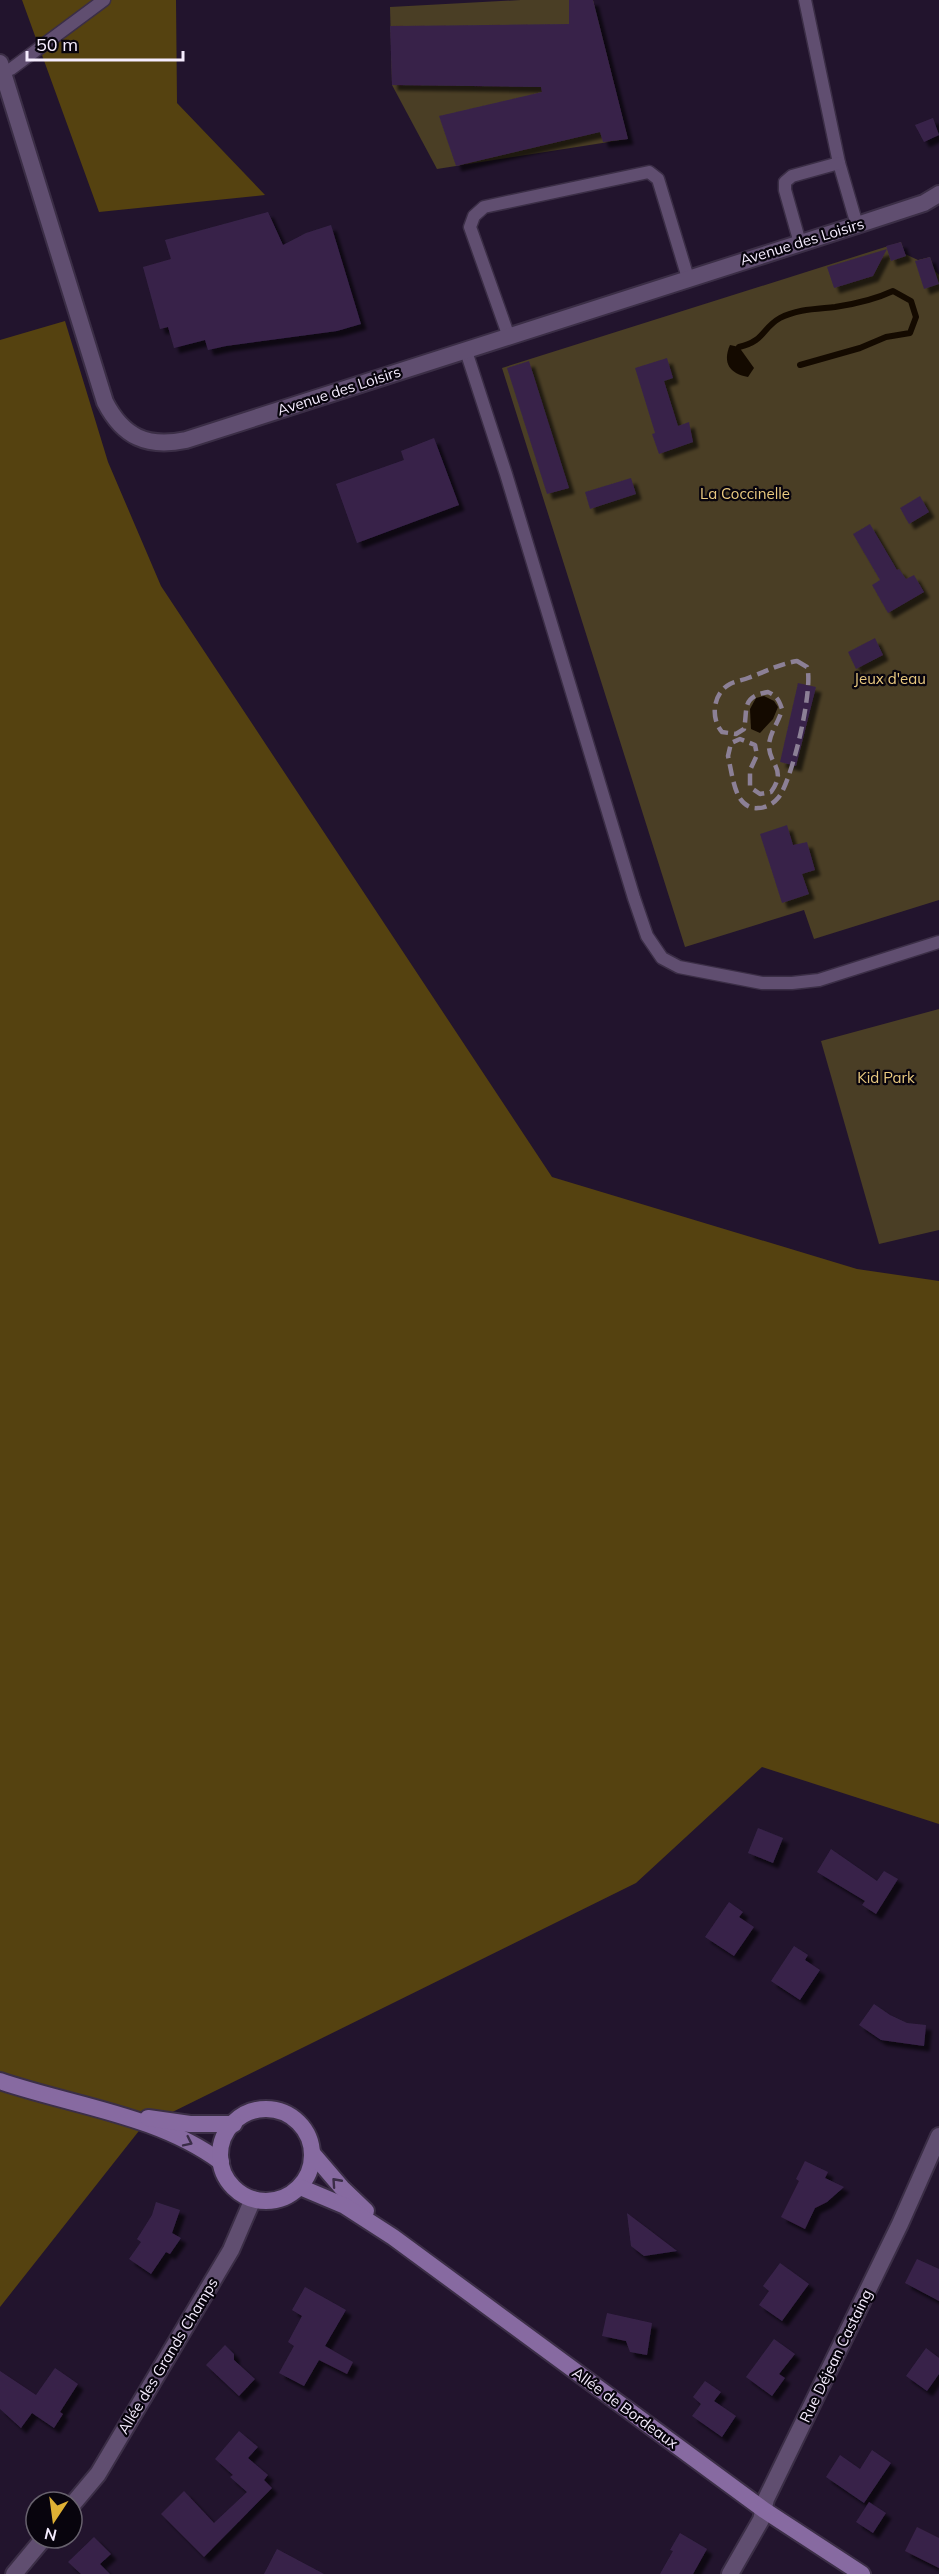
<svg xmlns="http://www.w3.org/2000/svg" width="939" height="2574" viewBox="0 0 939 2574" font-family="Mulish,sans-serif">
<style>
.green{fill:#4a3e25}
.forest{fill:#554210}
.water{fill:#140a00}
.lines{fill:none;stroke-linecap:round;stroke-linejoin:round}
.stream{stroke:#140a00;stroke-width:6}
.building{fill:#382449;filter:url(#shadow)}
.service-casing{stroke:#3b2e46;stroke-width:15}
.minor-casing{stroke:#3b2e46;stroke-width:20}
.secondary-casing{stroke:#3b2e46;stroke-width:20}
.service{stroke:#604e70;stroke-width:12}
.minor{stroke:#604e70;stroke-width:16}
.secondary{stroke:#876aa1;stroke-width:16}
.rail{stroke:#8c8096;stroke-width:4.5;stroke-dasharray:12 6;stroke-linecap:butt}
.oneway{stroke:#3b2d48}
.labels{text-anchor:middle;stroke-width:4.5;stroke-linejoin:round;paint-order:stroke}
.street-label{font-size:15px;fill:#f5ecfe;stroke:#08040d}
.park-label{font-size:15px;fill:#eaca80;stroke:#08040d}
</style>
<defs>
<filter id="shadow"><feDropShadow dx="5.5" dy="5.5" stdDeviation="1.5" flood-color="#0009"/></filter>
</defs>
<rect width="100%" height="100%" fill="#22142d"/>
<!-- green -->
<g class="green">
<path d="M521,0H593L628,139L437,169L392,85L390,7Z"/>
<path d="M901,242L905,254L918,260L930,257L935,271L939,275V900L814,939L804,910L685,947L502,368Z"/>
<path d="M939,1009V1230L879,1244L821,1041Z"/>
</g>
<!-- forest -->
<g class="forest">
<path d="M22,0H176L177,103L265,195L99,212Z"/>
<path d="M65,321L108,462L161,586L552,1177L857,1269L939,1281V1824L762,1767L636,1883L142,2127L0,2307V340Z"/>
</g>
<!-- water -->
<g class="water">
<path d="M730,345L739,347L754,368L748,377C730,374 722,363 730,345Z"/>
<path d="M764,696L774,701L778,707L773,719L760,733L751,729L750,709L756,698Z"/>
</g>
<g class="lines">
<!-- stream -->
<path class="stream" d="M739,347C765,341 762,328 780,318C797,309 816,309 835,307C855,304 874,300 893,291L911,301L916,317L910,333L886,337L860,348L800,365"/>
</g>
<!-- building -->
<g class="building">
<path d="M569,0H593L628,139L603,142L600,132L456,166L439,116L542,92L541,87L392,85L390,26L569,24Z"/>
<path d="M933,118L939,135L924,142L915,125Z"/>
<path d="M268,212L283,245L306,233L331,225L361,324L337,331L226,346L208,350L205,340L174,348L168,327L160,329L143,267L171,259L165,240Z"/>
<path d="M901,242L906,256L891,261L887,249L873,276L834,288L827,267L887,249L886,246Z"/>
<path d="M930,257L939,284L924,289L915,261Z"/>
<path d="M667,358L673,378L664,381L678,426L689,422L693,442L659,454L652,434L655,433L635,368Z"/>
<path d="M529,361L569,488L547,494L507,368Z"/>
<path d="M434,438L459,505L357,543L336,484L404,460L401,451Z"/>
<path d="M631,478L636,494L590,509L585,492Z"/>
<path d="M920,496L929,512L909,524L900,508Z"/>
<path d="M870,524L897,570L899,569L906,579L914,575L924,592L888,613L872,585L880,580L853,534Z"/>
<path d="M875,638L883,655L856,669L848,652Z"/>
<path d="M798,683L816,687L796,766L780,762Z"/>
<path d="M787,825L793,845L807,842L815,870L802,874L809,894L782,903L760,834Z"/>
<path d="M758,1828L783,1838L773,1863L748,1853Z"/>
<path d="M831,1849L877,1881L884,1871L898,1879L876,1914L862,1905L865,1901L817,1872Z"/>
<path d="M729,1902L743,1912L739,1917L754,1927L734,1956L705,1937Z"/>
<path d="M794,1946L808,1955L805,1960L820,1970L800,2000L771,1981Z"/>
<path d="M874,2004L890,2015L907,2023L926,2025L924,2046L881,2040L859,2025Z"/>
<path d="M805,2161L828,2172L825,2178L844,2187L827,2202L815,2208L805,2229L781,2217L799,2181L796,2179Z"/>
<path d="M156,2202L180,2210L172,2233L181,2238L170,2254L166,2252L151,2274L129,2259L141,2242L137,2239L152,2215Z"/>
<path d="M627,2213L677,2251L644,2256L631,2246Z"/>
<path d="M917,2259L939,2269V2301L905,2283Z"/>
<path d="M780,2263L809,2284L782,2321L759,2305L769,2291L763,2286Z"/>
<path d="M305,2287L346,2310L325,2346L353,2362L347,2374L319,2360L304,2386L279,2373L294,2346L288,2342L302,2316L292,2310Z"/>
<path d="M607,2313L652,2323L647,2355L630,2352L626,2341L602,2336Z"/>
<path d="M774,2339L795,2354L779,2374L785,2378L772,2396L746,2377Z"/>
<path d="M225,2345L234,2354V2360L255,2379L239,2396L206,2365Z"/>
<path d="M926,2348L939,2358V2374L927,2391L906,2376Z"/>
<path d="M55,2368L78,2384L60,2412L63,2414L54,2428L32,2413L21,2428L0,2409V2371L36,2395Z"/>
<path d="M705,2381L721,2392L714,2401L736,2416L722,2437L692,2416L701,2404L693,2397Z"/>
<path d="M239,2431L258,2447L248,2458L268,2475L264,2480L272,2488L204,2557L161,2514L184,2491L214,2523L247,2492L230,2477L233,2475L215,2459Z"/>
<path d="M872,2450L891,2463L864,2503L826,2477L840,2455L860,2469Z"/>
<path d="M869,2502L886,2513L873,2533L856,2522Z"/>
<path d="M917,2527L939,2538V2568L905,2551Z"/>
<path d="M680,2533L707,2549L693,2574H660L673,2551L670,2550Z"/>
<path d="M94,2537L111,2554L100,2564L110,2574H81L68,2562Z"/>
<path d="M277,2549L324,2574H264Z"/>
</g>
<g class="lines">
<!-- service casing -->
<g class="service-casing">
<g id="service">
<path d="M805,0L839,163L857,225"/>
<path d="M3,71L11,69L104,0"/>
<path d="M800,243L785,190V182L792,176L839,163"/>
<path d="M509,337L470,227L474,216L484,207L649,172L658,179L688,278"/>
<path d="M466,351L506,474L634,898L647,936L662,958L679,967L762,983H792L819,980L939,942"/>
</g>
</g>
<!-- minor casing -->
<g class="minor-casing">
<g id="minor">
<path d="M0,63L105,402C123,437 147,448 186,440L857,225L924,203L939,194"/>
<path d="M72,2505L98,2474L231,2250L253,2199"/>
<path d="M14,2574L44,2538"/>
<path d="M730,2574L761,2520L766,2499L900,2224L939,2136"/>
</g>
</g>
<!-- secondary casing -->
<g class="secondary-casing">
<g id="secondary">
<path d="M0,2081C73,2106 158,2115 221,2162"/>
<circle cx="266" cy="2155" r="46"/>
<path d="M148,2118L190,2124H234"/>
<path d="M312,2153L342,2188L366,2211"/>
<path d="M300,2187L345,2206L393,2237L764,2510L862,2574"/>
</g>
</g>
<!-- service -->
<use href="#service" class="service"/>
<!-- minor -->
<use href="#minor" class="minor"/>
<!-- secondary -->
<use href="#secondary" class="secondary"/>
<!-- rail -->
<path class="rail" d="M797,661L807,667C814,687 792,782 778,798C773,804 766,808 758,808C750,809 743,804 739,797C733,786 731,769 728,756L731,743L740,739L755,745L757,755L750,770V787L760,794L771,792C788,768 768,765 769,744C771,730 779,722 782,709C779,700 777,696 768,692C741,697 748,708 744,729L736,734L722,732C710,718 713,693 730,684C736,681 743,680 748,678C765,672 779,664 797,661Z"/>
</g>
<!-- one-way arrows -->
<defs><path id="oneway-chevron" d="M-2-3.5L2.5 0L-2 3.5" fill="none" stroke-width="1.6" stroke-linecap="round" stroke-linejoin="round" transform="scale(1.5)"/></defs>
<g class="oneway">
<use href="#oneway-chevron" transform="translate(188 2142) rotate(26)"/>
<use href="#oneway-chevron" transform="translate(336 2182) rotate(-132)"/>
</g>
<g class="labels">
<!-- street labels -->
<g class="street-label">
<text transform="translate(802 242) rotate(-17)" y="5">Avenue des Loisirs</text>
<text transform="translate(339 391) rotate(-18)" y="5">Avenue des Loisirs</text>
<text transform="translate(168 2356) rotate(-59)" y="5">Allée des Grands Champs</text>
<text transform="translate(836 2356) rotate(-64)" y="5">Rue Déjean Castaing</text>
<text transform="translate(625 2408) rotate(36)" y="5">Allée de Bordeaux</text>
</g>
<!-- park labels -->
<g class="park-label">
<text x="745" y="499">La Coccinelle</text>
<text x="890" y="684">Jeux d'eau</text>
<text x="886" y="1083">Kid Park</text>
</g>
</g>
<!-- north arrow -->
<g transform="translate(54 2520) rotate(193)"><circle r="28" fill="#08040d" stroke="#67616d" stroke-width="1.5"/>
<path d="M0-4.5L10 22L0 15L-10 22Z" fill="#dfb034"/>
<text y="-9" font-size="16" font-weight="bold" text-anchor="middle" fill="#f5ecfe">N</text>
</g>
<!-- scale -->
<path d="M27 51v9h156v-9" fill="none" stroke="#f5ecfe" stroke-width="3"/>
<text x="36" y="51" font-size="18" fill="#f5ecfe" stroke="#08040d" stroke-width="4.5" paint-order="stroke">50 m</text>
</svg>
